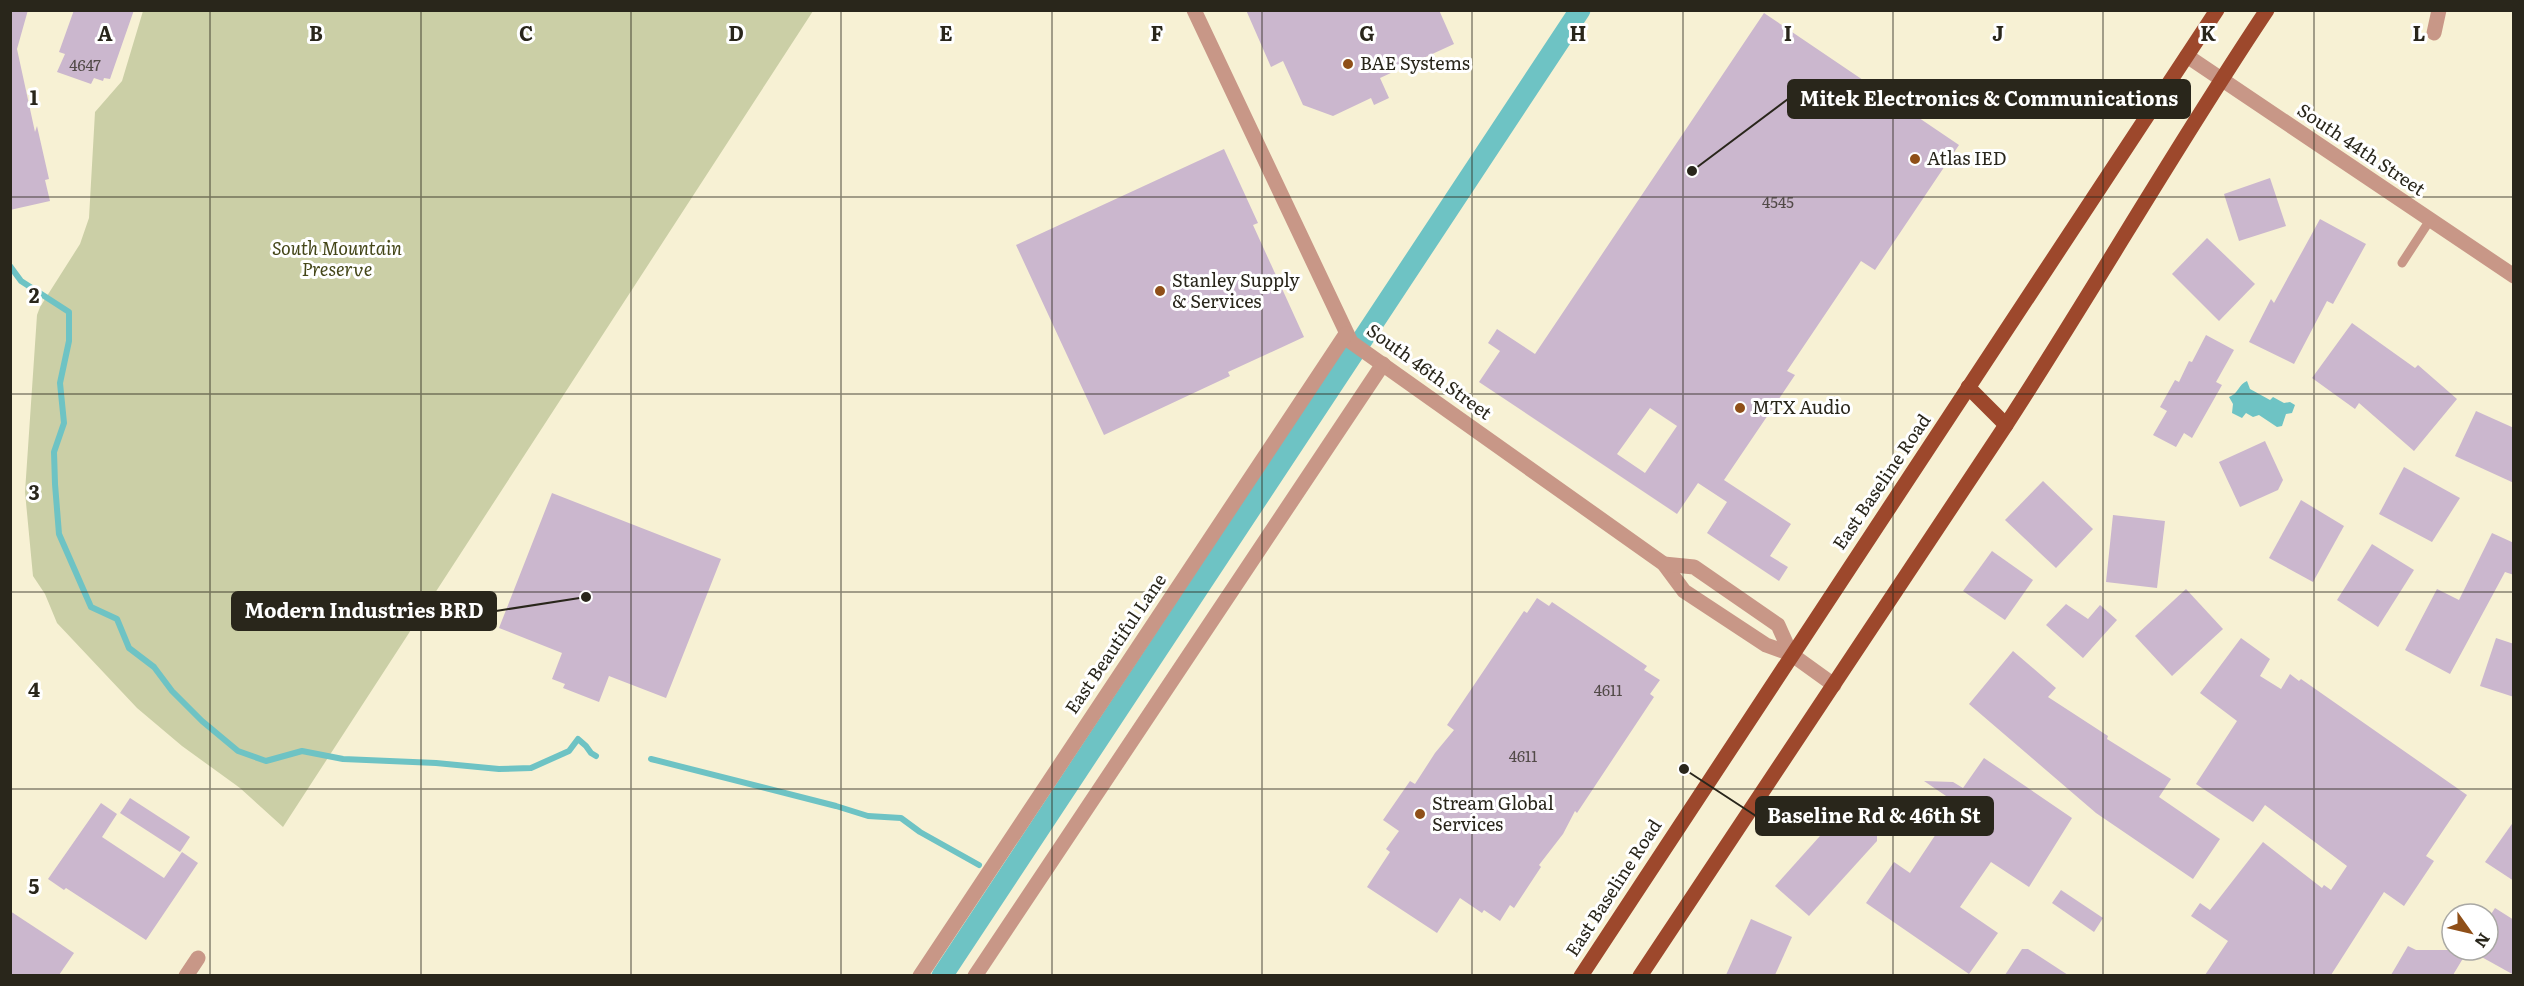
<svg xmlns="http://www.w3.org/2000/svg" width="2524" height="986" viewBox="0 0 2524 986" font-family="Literata,serif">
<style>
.green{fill:#cbcfa6}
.water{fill:#6ec3c4}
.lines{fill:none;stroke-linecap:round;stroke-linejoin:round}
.stream{stroke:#6ec3c4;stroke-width:6}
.canal{stroke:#6ec3c4;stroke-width:21}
.building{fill:#cbb7ce;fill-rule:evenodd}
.service{stroke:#c89787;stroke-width:9}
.minor{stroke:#c89787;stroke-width:15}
.tertiary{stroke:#c89787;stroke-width:15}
.primary{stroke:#9d482c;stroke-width:15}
.grid{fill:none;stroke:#29261b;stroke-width:1.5;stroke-opacity:0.55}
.poi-dot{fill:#8f4f18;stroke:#fff;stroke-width:2}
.labels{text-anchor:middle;stroke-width:6;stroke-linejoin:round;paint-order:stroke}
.number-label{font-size:15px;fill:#524a48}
.poi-label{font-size:18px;fill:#29261b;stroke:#fff;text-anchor:start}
.street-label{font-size:18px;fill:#29261b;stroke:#fff}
.park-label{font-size:18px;font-style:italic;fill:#444618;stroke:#fff}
.grid-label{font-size:20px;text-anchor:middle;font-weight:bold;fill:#29261b;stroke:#fff;stroke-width:6;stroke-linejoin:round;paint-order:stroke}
.leader{fill:none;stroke:#29261b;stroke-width:2}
.callout-dot{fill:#29261b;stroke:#fff;stroke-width:2}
.callout{fill:#29261b;stroke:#29261b;stroke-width:2}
.callout-label{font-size:20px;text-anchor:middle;font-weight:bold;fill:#fff}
</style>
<rect width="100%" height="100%" fill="#f7f1d4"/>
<!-- green -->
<path class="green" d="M143,11H813L283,827L240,788L182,746L137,708L57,623L45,594L33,576L25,492L37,315L40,307L80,244L89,218L95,112L122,81Z"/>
<!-- water -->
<path class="water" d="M2247,381L2250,389L2270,400L2273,397L2284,403L2290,402L2295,405L2292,413L2286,414L2282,426L2277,427L2259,415L2253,417L2246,413L2242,418L2232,413L2233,404L2229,397C2238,394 2239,384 2247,381Z"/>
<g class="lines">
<!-- stream -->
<g class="stream">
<path d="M10,266L21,281L69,312V341L60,383L64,423L54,452L55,484L59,534L91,607L117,619L129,648L154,667L172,691L202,721L238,751L266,761L302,751L343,759L436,763L499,769L531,768L569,751L578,739L586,746L591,753L596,756"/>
<path d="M651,759L836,806L868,816L901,818L920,832L979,865"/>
</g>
<!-- canal -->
<path class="canal" d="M942,976L1580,10"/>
</g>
<!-- building -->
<g class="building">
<path d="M10,10H28L17,49L35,132L37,126L49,179L45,180L50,201L10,210Z"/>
<path d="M74,10H134L110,79L104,78L103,81L94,78L91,84L57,72L65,54L59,52Z"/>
<path d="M1246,10H1439L1454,44L1380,78L1389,98L1374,105L1371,98L1333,116L1303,105L1283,61L1271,67Z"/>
<path d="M1764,13L1959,145L1875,270L1861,261L1787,371L1795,375L1724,480L1791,524L1770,556L1788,567L1779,581L1707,533L1727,502L1698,483L1677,514L1479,382L1500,351L1488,343L1497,329L1535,354ZM1650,408L1677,426L1645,473L1617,454Z"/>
<path d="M1224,149L1258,223L1253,225L1304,337L1228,372L1230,376L1104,435L1016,245Z"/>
<path d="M2270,178L2286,226L2239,241L2224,194Z"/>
<path d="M2320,219L2366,244L2333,304L2327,301L2294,364L2249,342L2271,299L2274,303Z"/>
<path d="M2207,238L2255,284L2219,321L2172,274Z"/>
<path d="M2352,323L2415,368L2418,365L2457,399L2414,451L2359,403L2355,409L2312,378Z"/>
<path d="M2206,335L2234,350L2216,382L2222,385L2192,438L2184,433L2176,447L2153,435L2167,411L2160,407L2175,380L2179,382L2189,361L2192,362Z"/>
<path d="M2476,411L2514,428V483L2455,456Z"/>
<path d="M2265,441L2283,480L2278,490L2240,507L2219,462Z"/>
<path d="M2404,467L2460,498L2432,542L2379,514Z"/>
<path d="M2043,481L2093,529L2056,568L2005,520Z"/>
<path d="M552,493L721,559L666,698L609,676L599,702L563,688L565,684L552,679L562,653L499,628Z"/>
<path d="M2301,500L2344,526L2313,582L2269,558Z"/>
<path d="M2113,515L2165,521L2157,588L2106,582Z"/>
<path d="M2492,533L2514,543V575L2505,572L2450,674L2405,650L2437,589L2459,600Z"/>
<path d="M2372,544L2414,570L2378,627L2337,600Z"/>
<path d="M1992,551L2033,580L2005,620L1963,591Z"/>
<path d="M2186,589L2223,629L2172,676L2135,636Z"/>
<path d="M1537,598L1549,606L1552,602L1647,666L1644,670L1660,680L1650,694L1654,697L1577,813L1575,811L1563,834L1539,865L1541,867L1514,908L1510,905L1500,921L1484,910L1482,913L1460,898L1437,933L1367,887L1390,852L1386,849L1399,831L1383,820L1410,781L1415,784L1435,753L1454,730L1447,725L1524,611L1527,613Z"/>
<path d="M2066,604L2088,619L2100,605L2117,620L2083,658L2046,625Z"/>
<path d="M2241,638L2270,659L2260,676L2281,689L2290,674L2299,681L2301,679L2467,795L2426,856L2434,861L2404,906L2384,892L2331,975H2205L2228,941L2191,916L2200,903L2210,910L2263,842L2322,888L2324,885L2331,890L2347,866L2265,805L2253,822L2196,784L2237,721L2200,693Z"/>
<path d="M2496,638L2514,644V697L2480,686Z"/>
<path d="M2013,651L2056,688L2048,697L2108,736L2107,739L2171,779L2159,797L2220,839L2193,879L2096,813L1969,704Z"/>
<path d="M1984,758L2072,818L2029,887L1991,862L1960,907L1998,933L1969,974L1866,903L1894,862L1910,873L1940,828L1932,822L1949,798L1924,781L1953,782L1963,788Z"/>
<path d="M130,798L190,837L180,852L120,813Z"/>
<path d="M101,803L117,814L102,837L164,878L182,852L198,863L146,940L66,888L64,890L48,879Z"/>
<path d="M1846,807L1877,835V841L1809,916L1775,886Z"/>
<path d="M2514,821V881L2485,862Z"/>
<path d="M2061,890L2103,918L2094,932L2052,903Z"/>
<path d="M2495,908L2514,920V975L2469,950H2488V919Z"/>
<path d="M10,911L74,953L59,975H10Z"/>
<path d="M1751,919L1792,937L1775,975H1726Z"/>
<path d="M2408,946L2416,950H2468L2453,975H2391Z"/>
<path d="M2022,949H2028L2068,975H2005Z"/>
</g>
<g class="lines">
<!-- service -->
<path class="service" d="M2402,263L2430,220"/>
<!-- minor -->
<g class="minor">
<path d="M1194,10L1351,342L1664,564L1684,591L1766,645L1791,654L1834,685"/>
<path d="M2434,33L2439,10"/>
<path d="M1664,564L1694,567L1778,625L1791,654"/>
<path d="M186,976L198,958"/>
<path d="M920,976L1346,334"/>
<path d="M975,976L1383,364"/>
</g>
<!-- tertiary -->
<path class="tertiary" d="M2187,56L2514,276"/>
<!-- primary -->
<g class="primary">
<path d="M1968,387L2006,425"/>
<path d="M1581,976L2217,10"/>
<path d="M1640,976L2006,425C2095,288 2176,146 2267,10"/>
</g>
</g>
<!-- grid -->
<path class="grid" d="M210,10V976M421,10V976M631,10V976M841,10V976M1052,10V976M1262,10V976M1472,10V976M1683,10V976M1893,10V976M2103,10V976M2314,10V976M10,197H2514M10,394H2514M10,592H2514M10,789H2514"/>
<!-- markers -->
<g class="poi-dot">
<circle cx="1348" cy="64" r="6"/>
<circle cx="1915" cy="159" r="6"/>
<circle cx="1160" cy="291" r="6"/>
<circle cx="1740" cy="408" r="6"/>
<circle cx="1420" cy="814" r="6"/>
</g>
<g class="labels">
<!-- number labels -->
<g class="number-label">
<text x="85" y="71">4647</text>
<text x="1778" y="208">4545</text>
<text x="1608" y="696">4611</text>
<text x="1523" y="762">4611</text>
</g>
<!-- poi labels -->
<g class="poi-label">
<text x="1360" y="70">BAE Systems</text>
<text x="1927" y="165">Atlas IED</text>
<text x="1172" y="287">Stanley Supply<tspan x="1172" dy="21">&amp; Services</tspan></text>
<text x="1752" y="414">MTX Audio</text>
<text x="1432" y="810">Stream Global<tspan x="1432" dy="21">Services</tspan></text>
</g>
<!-- street labels -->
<g class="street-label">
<text transform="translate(2361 150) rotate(34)" y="6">South 44th Street</text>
<text transform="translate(1429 372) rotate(36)" y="6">South 46th Street</text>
<text transform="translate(1882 482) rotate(-56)" y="6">East Baseline Road</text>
<text transform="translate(1116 644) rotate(-56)" y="6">East Beautiful Lane</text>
<text transform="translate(1614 888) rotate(-57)" y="6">East Baseline Road</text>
</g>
<!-- park labels -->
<g class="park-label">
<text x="337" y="255">South Mountain<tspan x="337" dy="21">Preserve</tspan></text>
</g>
</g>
<g class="grid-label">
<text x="105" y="41">A</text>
<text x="316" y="41">B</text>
<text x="526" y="41">C</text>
<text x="736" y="41">D</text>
<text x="946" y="41">E</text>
<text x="1157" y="41">F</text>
<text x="1367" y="41">G</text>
<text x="1578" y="41">H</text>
<text x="1788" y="41">I</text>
<text x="1998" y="41">J</text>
<text x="2208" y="41">K</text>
<text x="2419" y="41">L</text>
<text x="34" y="105">1</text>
<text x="34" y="303">2</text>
<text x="34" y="500">3</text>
<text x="34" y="697">4</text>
<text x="34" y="894">5</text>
</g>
<!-- callouts -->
<path class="leader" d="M1692 171L1788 99M586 597L496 611M1684 769L1756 816"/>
<g class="callout-dot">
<circle cx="1692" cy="171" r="6"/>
<circle cx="586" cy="597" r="6"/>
<circle cx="1684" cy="769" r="6"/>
</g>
<g class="callout">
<rect x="1788" y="80" width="402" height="38" rx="6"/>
<rect x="232" y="592" width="264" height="38" rx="6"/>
<rect x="1756" y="797" width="237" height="38" rx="6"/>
</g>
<g class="callout-label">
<text x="1989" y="106">Mitek Electronics &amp; Communications</text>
<text x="364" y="618">Modern Industries BRD</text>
<text x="1874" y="823">Baseline Rd &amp; 46th St</text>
</g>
<!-- border -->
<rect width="2524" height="986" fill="none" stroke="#29261b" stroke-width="24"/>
<!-- north arrow -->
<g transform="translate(2470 932) rotate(124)"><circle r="28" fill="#ffffff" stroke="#a9a8a4" stroke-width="1.5"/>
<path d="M0-4.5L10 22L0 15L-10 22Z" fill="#8f4f18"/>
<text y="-9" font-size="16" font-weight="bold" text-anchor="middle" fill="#29261b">N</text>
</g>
</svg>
